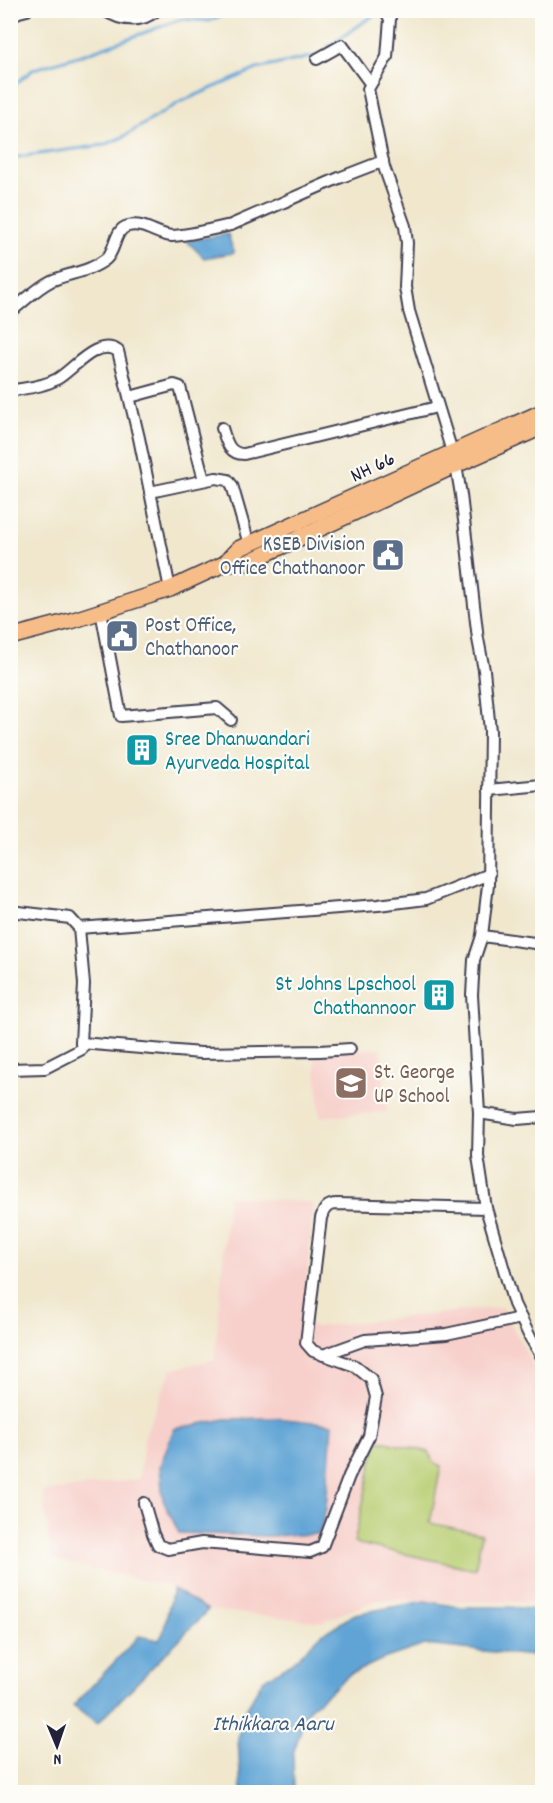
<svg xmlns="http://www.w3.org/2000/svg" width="553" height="1803" viewBox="0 0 553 1803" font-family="Dekko,sans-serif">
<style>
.built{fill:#f7d0cb}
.green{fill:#b8ce72;stroke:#6d7856;stroke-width:1.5}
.water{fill:#61a4d5;stroke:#426388;stroke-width:1.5}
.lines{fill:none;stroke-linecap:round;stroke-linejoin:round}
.stream{stroke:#61a4d5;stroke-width:3}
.minor-casing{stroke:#414051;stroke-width:14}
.highway-casing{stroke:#414051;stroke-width:18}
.minor{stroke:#fff;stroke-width:10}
.highway{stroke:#f7bd88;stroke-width:15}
.labels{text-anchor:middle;stroke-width:4.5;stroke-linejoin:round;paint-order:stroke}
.street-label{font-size:21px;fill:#22223b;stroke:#fdfcf7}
.service-label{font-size:21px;fill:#4e5e75;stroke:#fdfcf7;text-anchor:end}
.culture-label{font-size:21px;fill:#0d838f;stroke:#fdfcf7;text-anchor:start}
.education-label{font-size:21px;fill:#785e54;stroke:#fdfcf7;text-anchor:start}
.water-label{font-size:22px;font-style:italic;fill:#3e5c80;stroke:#fdfcf7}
</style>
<rect width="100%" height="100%" fill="#fdfcf7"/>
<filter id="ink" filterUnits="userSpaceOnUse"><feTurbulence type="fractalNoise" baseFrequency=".0167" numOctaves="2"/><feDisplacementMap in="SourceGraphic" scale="12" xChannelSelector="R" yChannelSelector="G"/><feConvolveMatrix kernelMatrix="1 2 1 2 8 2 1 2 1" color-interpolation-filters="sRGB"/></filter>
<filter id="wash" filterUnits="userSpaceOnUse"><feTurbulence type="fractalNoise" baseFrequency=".008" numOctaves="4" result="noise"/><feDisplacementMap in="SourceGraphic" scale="24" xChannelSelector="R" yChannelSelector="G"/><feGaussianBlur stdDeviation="1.35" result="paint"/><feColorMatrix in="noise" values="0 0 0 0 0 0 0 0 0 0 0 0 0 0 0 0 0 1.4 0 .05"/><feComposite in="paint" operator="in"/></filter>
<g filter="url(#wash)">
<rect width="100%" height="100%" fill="#f0e7cd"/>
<!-- built -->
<g class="built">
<path d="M381,1048L387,1112L320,1117L315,1054Z"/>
<path d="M228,1196L313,1203L303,1321L313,1327L502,1307L542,1383V1603L377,1600L322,1622L202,1609L168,1586L51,1559L43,1492L139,1479L145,1435L171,1370L215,1359Z"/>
</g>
<!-- green -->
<path class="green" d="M377,1440L429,1452L433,1462L441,1466L430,1523L482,1534L475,1569L354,1543Z"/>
<!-- water -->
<g class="water">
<path d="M228,234L234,253L204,258L187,241Z"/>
<path d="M275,1418L332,1424L326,1509L319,1534L266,1536L179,1533L163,1500L160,1466L174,1429L225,1419Z"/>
<path d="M173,1589L208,1610L97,1724L73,1706L139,1636L159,1640L163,1633Z"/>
<path d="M425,1601L460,1607H508L542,1610V1657L425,1645L383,1659L349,1675L307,1711L293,1754L294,1787L298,1792H241L238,1738L246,1709L263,1680L292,1663L322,1634L355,1614Z"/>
</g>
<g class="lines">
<!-- stream -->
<g class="stream">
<path d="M328,47L381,10"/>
<path d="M10,88L34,69L85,54L182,19L210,21L232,10"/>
<path d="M10,158L104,145L123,137L180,102L257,69L315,56"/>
</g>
</g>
</g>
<g filter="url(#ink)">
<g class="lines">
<!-- minor casing -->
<g class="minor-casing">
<g id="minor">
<path d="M104,10C121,21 141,24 157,10"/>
<path d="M385,10L390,19L387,57L368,89L384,167L405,226L407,243L405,287L409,311L456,465L461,495L478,639L484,670L490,731L488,885L482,936L474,960L472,995L479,1113L478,1156L486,1208L514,1304L530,1337L542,1357"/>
<path d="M10,17L19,12L27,10"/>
<path d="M317,59L342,45L370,83"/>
<path d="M10,312C24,302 35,289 51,281C69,273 90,272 106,259C116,251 114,229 128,226C145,222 156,235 172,236C185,236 218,228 231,225L339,178L383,161"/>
<path d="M10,391C25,388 43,387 57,379C73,370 97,337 118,351L139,438L170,589"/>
<path d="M130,397L174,385L180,387L204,480"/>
<path d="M222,428C226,440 228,454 244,454L437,407"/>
<path d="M150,492L216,478L228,480L232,485L249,544"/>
<path d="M101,611L121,716L217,708L231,720"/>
<path d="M10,618L15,636"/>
<path d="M489,790L542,785"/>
<path d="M10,911L70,918L79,928L378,905L426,899L489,874"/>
<path d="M79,928L84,984L81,1043"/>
<path d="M482,936L542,944"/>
<path d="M10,1069L45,1068L82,1049L81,1043L201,1053L320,1051L350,1049"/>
<path d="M479,1113L517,1119L542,1117"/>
<path d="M323,1355L365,1340L446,1334L521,1318"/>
<path d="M144,1503L153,1534L158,1545L168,1549L202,1543L310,1552L322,1547L349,1476L369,1436L376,1397L371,1379L355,1366L313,1351L306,1343L321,1218C324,1209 327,1204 337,1204L486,1208"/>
</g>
</g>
<!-- highway casing -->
<g class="highway-casing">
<g id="highway">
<path d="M224,564L246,563L456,465L542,427"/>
<path d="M10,637L74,620L170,589L224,564L238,549L542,412"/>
</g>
</g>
<!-- minor -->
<use href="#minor" class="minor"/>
<!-- highway -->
<use href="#highway" class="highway"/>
</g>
</g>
<!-- icons -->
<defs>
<g id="civic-square" transform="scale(1.725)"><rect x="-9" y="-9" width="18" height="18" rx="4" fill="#5c6f8a" stroke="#fdfcf7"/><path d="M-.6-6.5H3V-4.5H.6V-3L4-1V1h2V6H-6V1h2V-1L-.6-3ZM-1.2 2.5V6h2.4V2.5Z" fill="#fff"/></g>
<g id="building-square" transform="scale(1.725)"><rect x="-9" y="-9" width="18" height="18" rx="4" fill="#0f9aa8" stroke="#fdfcf7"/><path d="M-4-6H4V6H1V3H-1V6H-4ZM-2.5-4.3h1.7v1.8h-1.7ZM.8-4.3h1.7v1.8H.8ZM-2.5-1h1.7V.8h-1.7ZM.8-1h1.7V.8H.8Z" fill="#fff"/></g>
<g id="school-square" transform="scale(1.725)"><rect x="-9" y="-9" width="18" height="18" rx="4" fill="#8d6e63" stroke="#fdfcf7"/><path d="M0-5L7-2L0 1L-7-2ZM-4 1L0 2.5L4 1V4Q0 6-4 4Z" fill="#fff"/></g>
</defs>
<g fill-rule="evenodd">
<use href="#civic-square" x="388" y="555"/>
<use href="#civic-square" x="122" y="636"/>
<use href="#building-square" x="142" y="750"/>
<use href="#building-square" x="439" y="995"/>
<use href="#school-square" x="351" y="1083"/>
</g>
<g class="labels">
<!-- street labels -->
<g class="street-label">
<text transform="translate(372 466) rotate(-25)" y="7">NH 66</text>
</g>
<!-- service labels -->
<g class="service-label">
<text x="365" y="550">KSEB Division<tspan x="365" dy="24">Office Chathanoor</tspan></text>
<text x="145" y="631" text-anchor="start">Post Office,<tspan x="145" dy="24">Chathanoor</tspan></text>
</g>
<!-- culture labels -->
<g class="culture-label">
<text x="165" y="745">Sree Dhanwandari<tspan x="165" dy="24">Ayurveda Hospital</tspan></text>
<text x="416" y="990" text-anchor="end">St Johns Lpschool<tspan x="416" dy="24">Chathannoor</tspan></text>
</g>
<!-- education labels -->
<g class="education-label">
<text x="374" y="1078">St. George<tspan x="374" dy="24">UP School</tspan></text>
</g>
<!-- water labels -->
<g class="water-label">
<text x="273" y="1730">Ithikkara Aaru</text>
</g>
</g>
<!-- margin -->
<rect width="553" height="1803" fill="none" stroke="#fdfcf7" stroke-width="36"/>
<!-- north arrow -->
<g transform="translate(57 1746) rotate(178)" stroke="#fdfcf7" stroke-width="4.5" paint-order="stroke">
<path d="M0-4.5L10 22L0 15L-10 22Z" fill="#22223b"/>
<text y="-9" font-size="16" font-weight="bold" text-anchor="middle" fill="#22223b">N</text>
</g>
</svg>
